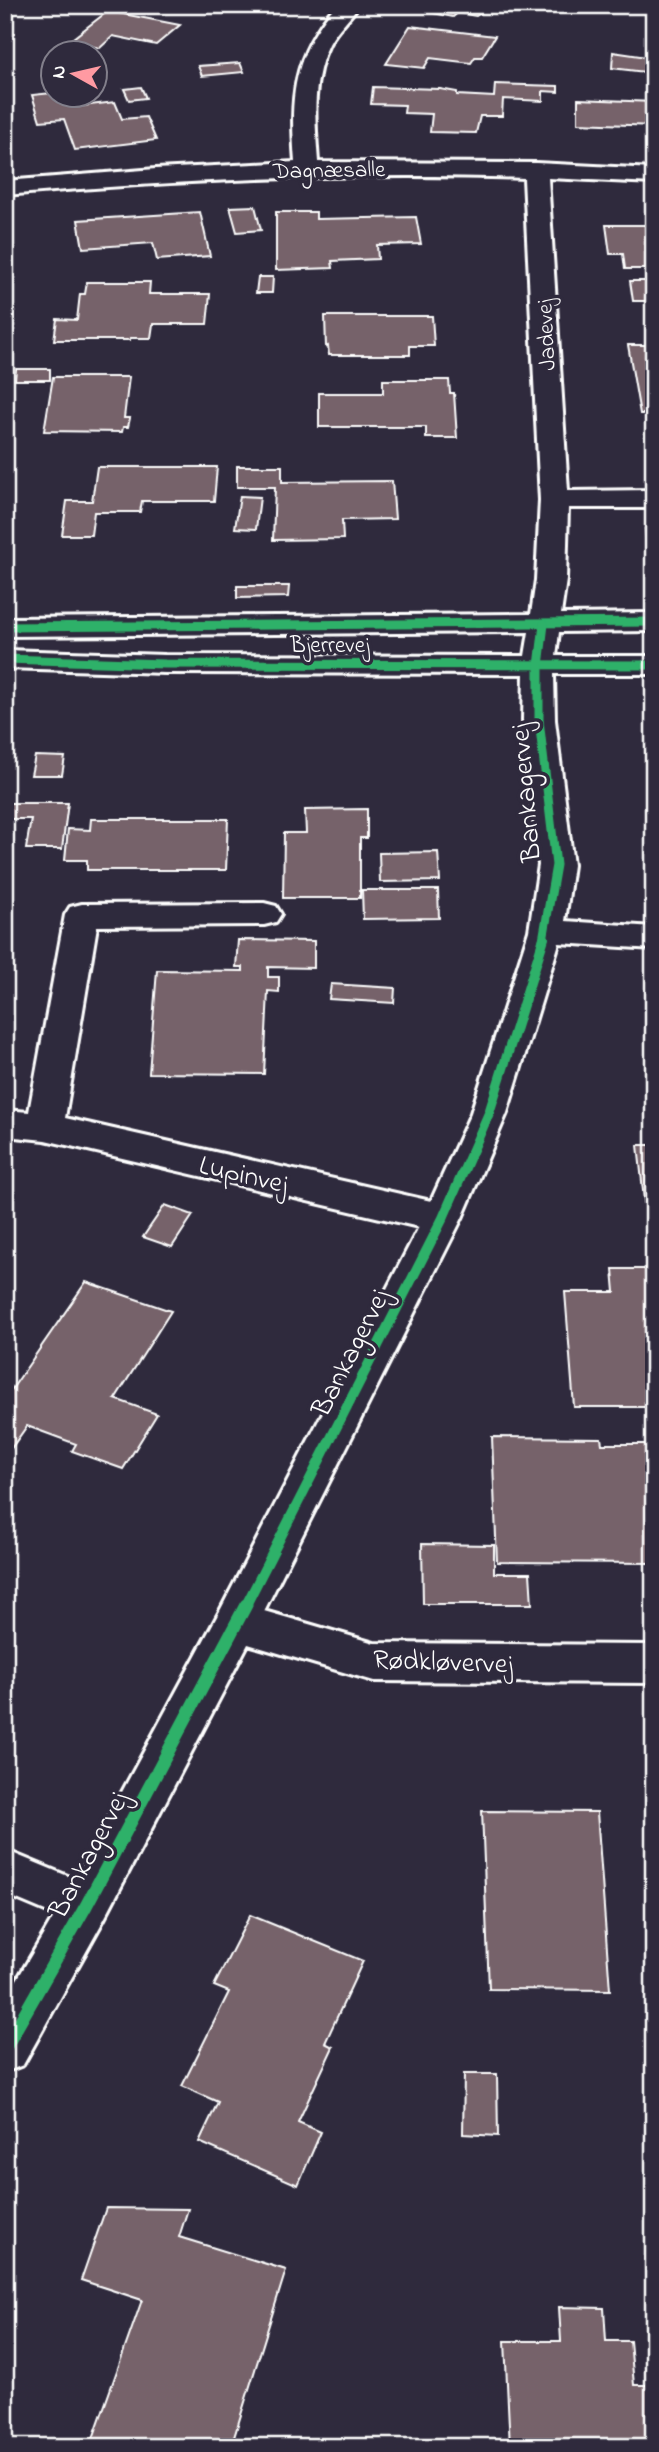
<svg xmlns="http://www.w3.org/2000/svg" width="659" height="2452" viewBox="0 0 659 2452" font-family="'Indie Flower',sans-serif">
<style>
.building{fill:#76626a;stroke:#fff;stroke-width:2}
.lines{fill:none;stroke-linecap:round;stroke-linejoin:round}
.minor-casing{stroke:#fff;stroke-width:6}
.minor{fill:#2f2a3d;fill-rule:evenodd}
.cycleway-far2-casing{stroke:#2f2a3d;stroke-width:12}
.cycleway-far1-casing{stroke:#2f2a3d;stroke-width:15}
.cycleway-casing{stroke:#2f2a3d;stroke-width:18}
.cycleway-far2{stroke:#2db169;stroke-width:9}
.cycleway-far1{stroke:#2db169;stroke-width:10}
.cycleway{stroke:#2db169;stroke-width:13}
.labels{text-anchor:middle;stroke-width:7;stroke-linejoin:round;paint-order:stroke}
.far-street-label{font-size:23px;fill:#fff;stroke:#2f2a3d}
.street-label{font-size:28px;fill:#fff;stroke:#2f2a3d}
</style>
<rect width="100%" height="100%" fill="#2f2a3d"/>
<filter id="ink" filterUnits="userSpaceOnUse"><feTurbulence type="fractalNoise" baseFrequency=".0143" numOctaves="2"/><feDisplacementMap in="SourceGraphic" scale="14" xChannelSelector="R" yChannelSelector="G"/><feConvolveMatrix kernelMatrix="1 2 1 2 8 2 1 2 1" color-interpolation-filters="sRGB"/></filter>
<g filter="url(#ink)">
<!-- building -->
<g class="building">
<path d="M416,5H492L476,16L459,13L461,10L453,17L412,9Z"/>
<path d="M108,11L180,25L156,45L113,36L100,48L68,42Z"/>
<path d="M410,26L495,36L482,57H475L471,63L430,58L424,68L386,64Z"/>
<path d="M613,52L654,58L653,73L612,68Z"/>
<path d="M240,63L244,72L202,76L198,66Z"/>
<path d="M495,84L558,86V92L543,91V101L503,99L502,116H480L476,133L430,132L432,114L404,113L405,105L371,104L373,87L440,89L457,92V95L494,97Z"/>
<path d="M141,87L146,98L129,100L124,89Z"/>
<path d="M52,93L68,94L73,107L115,102L122,119L146,117L156,140L75,150L64,119L40,121L32,95Z"/>
<path d="M578,99L654,102V126L578,123Z"/>
<path d="M255,206L261,230L237,232L230,207Z"/>
<path d="M200,212L210,256L157,260L153,243L83,248L78,220Z"/>
<path d="M276,212H316V219L416,217L421,244L377,245L378,259L332,261L333,268L276,270Z"/>
<path d="M606,225H654V269H625L623,254H610Z"/>
<path d="M258,277H273L272,293H256Z"/>
<path d="M630,281H654V301H633Z"/>
<path d="M87,282H150L149,294H210L207,324H153L151,338H130V340H54L57,319L77,320L80,294H85Z"/>
<path d="M325,316H432L434,346H410V355H329L328,346L326,347Z"/>
<path d="M628,345H654V414H640Z"/>
<path d="M16,369H50V380H15Z"/>
<path d="M53,377H129L124,418H130L128,427H123L122,432L44,431Z"/>
<path d="M383,380H449L450,393H454L457,438H426V427H319V393H383Z"/>
<path d="M237,466H282V482L392,481L395,519L342,520L343,539L273,540L275,487H237Z"/>
<path d="M97,467H217L214,501H142L140,512H94L91,535H62L67,501H92Z"/>
<path d="M240,496L260,497L256,529L235,528Z"/>
<path d="M645,529H654V557H648Z"/>
<path d="M237,586H289L288,597L237,598Z"/>
<path d="M35,756L65,757L62,775H31Z"/>
<path d="M5,803H68L62,849H26L31,819H5Z"/>
<path d="M367,809V838H360V898H283L284,833H306L305,810Z"/>
<path d="M91,819H228L226,870H87V860H65L68,829L90,830Z"/>
<path d="M438,852L440,881L380,882L379,853Z"/>
<path d="M362,890H438L439,918L363,919Z"/>
<path d="M238,940L314,941V968L268,967V977H279V992L268,991L264,1074L149,1073L157,970L243,971V967H236Z"/>
<path d="M331,984L395,988L394,1003L329,999Z"/>
<path d="M638,1145H654V1246H649Z"/>
<path d="M165,1205L193,1215L172,1247L143,1237Z"/>
<path d="M613,1269H654V1407H574L565,1292H615Z"/>
<path d="M86,1282L171,1311L115,1399L157,1414L123,1469L72,1451L76,1444L27,1426L5,1457V1399Z"/>
<path d="M492,1437L601,1438L602,1444H654V1563L497,1562Z"/>
<path d="M422,1544L494,1545V1573H530L532,1604H423Z"/>
<path d="M482,1811L597,1812L610,1990L489,1989Z"/>
<path d="M250,1915L363,1961L325,2043L333,2047L298,2122L321,2132L298,2185L199,2142L218,2102L182,2086L229,1992L214,1986Z"/>
<path d="M464,2074H497L498,2136L463,2134Z"/>
<path d="M106,2208L188,2209L179,2237L286,2270L231,2447H90L142,2300L81,2280Z"/>
<path d="M559,2307L604,2308L606,2341H630L634,2385H654V2447H510L505,2341H561Z"/>
</g>
<g class="lines">
<!-- minor casing -->
<g class="minor-casing">
<path id="minor" d="M336,5H359C349,19 337,29 329,44C311,81 315,122 318,162L536,163L654,169V183L548,178L568,491L654,490V508H568L566,580L561,614L654,613V631L559,632L556,656H654V674H554L555,720L573,865L565,921L654,927V949L559,943L507,1113L462,1218L264,1611L374,1643L654,1645V1683L374,1681L248,1644L103,1921L23,2065L5,2072V2000L55,1915L5,1894V1850L75,1879L221,1609L419,1227L45,1140L5,1136V1110L29,1112L65,915L70,907L82,904L264,903L276,906L281,914L276,922L264,925L97,926L65,1118L431,1201L471,1113L529,931L539,865L523,720L524,674L165,673L5,668V650L165,655L525,656L529,632L5,636V618L531,614L536,580L540,500L524,178C351,172 178,180 5,195V181L156,169L295,162C290,98 292,56 336,5Z"/>
</g>
<!-- minor -->
<use href="#minor" class="minor"/>
<!-- cycleway-far2 casing -->
<g class="cycleway-far2-casing">
<g id="cycleway-far2">
<path d="M5,627L654,622"/>
<path d="M5,659L165,664L654,665"/>
<path d="M543,940L556,865L539,720V666L544,624"/>
</g>
</g>
<!-- cycleway-far1 casing -->
<g class="cycleway-far1-casing">
<path id="cycleway-far1" d="M245,1607L443,1218L489,1113L544,938"/>
</g>
<!-- cycleway casing -->
<g class="cycleway-casing">
<path id="cycleway" d="M5,2048L86,1906L246,1605"/>
</g>
<!-- cycleway-far2 -->
<use href="#cycleway-far2" class="cycleway-far2"/>
<!-- cycleway-far1 -->
<use href="#cycleway-far1" class="cycleway-far1"/>
<!-- cycleway -->
<use href="#cycleway" class="cycleway"/>
</g>
</g>
<g class="labels">
<!-- far-street labels -->
<g class="far-street-label">
<text transform="translate(329 169) rotate(-1)" y="8">Dagnæsalle</text>
<text transform="translate(545 335) rotate(-93)" y="8">Jadevej</text>
<text x="330" y="652">Bjerrevej</text>
</g>
<!-- street labels -->
<g class="street-label">
<text transform="translate(524 793) rotate(-95)" y="10">Bankagervej</text>
<text transform="translate(244 1173) rotate(13)" y="10">Lupinvej</text>
<text transform="translate(349 1352) rotate(-63)" y="10">Bankagervej</text>
<text transform="translate(443 1660) rotate(2)" y="10">Rødkløvervej</text>
<text transform="translate(87 1854) rotate(-62)" y="10">Bankagervej</text>
</g>
</g>
<!-- margin -->
<rect width="659" height="2452" fill="none" stroke="#2f2a3d" stroke-width="28"/>
<rect x="14" y="14" width="631" height="2424" fill="none" stroke="#fff" stroke-width="2.5" filter="url(#ink)"/>
<!-- north arrow -->
<g transform="translate(74 74) rotate(278)"><circle r="33" fill="#2f2a3d" stroke="#827f8b" stroke-width="2"/>
<path d="M0-5L12 26L0 18L-12 26Z" fill="#ff9aa2"/>
<text y="-10" font-size="19" font-weight="bold" text-anchor="middle" fill="#ffffff">N</text>
</g>
</svg>
